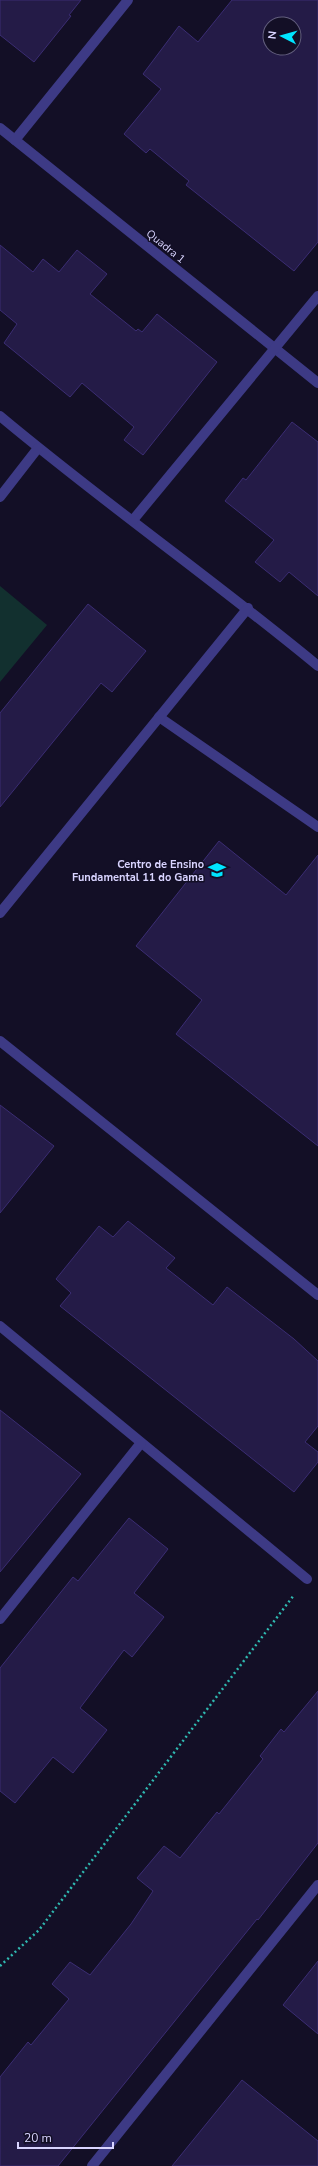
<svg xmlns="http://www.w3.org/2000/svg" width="318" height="2166" viewBox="0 0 318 2166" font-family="'Nunito Sans',sans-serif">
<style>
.green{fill:#12302f}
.building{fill:#241b47;stroke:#3b2d73;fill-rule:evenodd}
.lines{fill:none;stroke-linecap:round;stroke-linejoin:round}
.path{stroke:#2fb8b0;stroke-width:2.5;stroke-dasharray:2 3;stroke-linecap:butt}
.service{stroke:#3d3a85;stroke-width:10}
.minor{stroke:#3d3a85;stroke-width:10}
.tertiary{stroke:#3d3a85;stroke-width:10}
.labels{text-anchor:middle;stroke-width:3;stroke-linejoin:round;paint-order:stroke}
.street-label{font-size:11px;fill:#d9d4ff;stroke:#130f26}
.poi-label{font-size:11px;font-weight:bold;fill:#d9d4ff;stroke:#130f26;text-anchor:end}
</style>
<rect width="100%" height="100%" fill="#130f26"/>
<!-- green -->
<path class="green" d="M0,586L47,625L0,682Z"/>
<!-- building -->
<g class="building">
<path d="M0,0H81L69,15L71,16L34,62L0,35Z"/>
<path d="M232,0H318V242L294,271L186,185L189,181L150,149L146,153L124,134L161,89L143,74L179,26L198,42ZM270,24H294V48H270Z"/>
<path d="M0,245L33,272L43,259L59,272L77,250L107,274L90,294L136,331L138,329L142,332L157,314L217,362L143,455L124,440L134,427L82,383L70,397L4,343L17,324L0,310Z"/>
<path d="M292,422L318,442V596L289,572L280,582L255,562L274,540L225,501L243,478L246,480Z"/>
<path d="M88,604L146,651L112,692L101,683L0,807V713Z"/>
<path d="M219,841L286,895L318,855V1146L176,1034L202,1000L136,946Z"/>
<path d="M0,1105L54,1146L0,1213Z"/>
<path d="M128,1221L175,1258L166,1268L213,1305L227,1287L294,1339L318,1361V1426L305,1442L318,1452V1462L294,1492L60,1306L71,1293L56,1279L99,1226L113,1237Z"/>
<path d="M0,1410L81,1474L0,1572Z"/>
<path d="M129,1518L168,1549L134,1593L164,1617L132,1657L124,1650L80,1708L107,1730L73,1773L53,1757L15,1803L0,1791V1668L73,1577L78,1581Z"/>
<path d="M318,1691V1843L258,1920L257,1919L58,2166H0V2077L28,2042L31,2045L69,1999L52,1984L70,1962L90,1975L131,1924L153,1891L137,1878L164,1846L180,1858L217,1812L219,1814L263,1759L260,1756L281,1729L284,1732Z"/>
<path d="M318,1961V2034L283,2005Z"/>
<path d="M242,2080L318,2141V2166H172Z"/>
</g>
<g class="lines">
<!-- path -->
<path class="path" d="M0,1966L39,1930L294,1595"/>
<!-- service -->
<path class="service" d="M159,717L318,827"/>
<!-- minor -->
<g class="minor">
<path d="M0,128L318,383"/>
<path d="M15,140L128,0"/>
<path d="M0,416C104,503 214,580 318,666"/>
<path d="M0,497L38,448"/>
<path d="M133,520L318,296"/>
<path d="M0,913L248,608"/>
<path d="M0,1041L318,1295"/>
<path d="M0,1326L307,1579"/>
<path d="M0,1619L141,1443"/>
</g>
<!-- tertiary -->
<path class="tertiary" d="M92,2166L318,1885"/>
</g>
<!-- icons -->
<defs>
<g id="school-bare" transform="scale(1.38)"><path d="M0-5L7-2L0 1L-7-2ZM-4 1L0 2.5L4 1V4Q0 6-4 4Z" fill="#00e5ff" stroke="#130f26" stroke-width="2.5" paint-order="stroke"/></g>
</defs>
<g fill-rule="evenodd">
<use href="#school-bare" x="217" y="870"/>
</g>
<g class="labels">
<!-- street labels -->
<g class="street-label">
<text transform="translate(166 246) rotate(39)" y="4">Quadra 1</text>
</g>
<!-- poi labels -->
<g class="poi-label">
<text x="204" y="868">Centro de Ensino<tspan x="204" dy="13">Fundamental 11 do Gama</tspan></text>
</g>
</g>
<!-- north arrow -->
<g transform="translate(282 36) rotate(276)"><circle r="19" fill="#130f26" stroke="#625e7d"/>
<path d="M0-3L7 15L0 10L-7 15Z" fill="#00e5ff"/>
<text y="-6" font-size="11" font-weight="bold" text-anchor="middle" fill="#d9d4ff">N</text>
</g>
<!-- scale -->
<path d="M18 2142v6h95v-6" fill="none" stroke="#d9d4ff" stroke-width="2"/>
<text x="24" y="2142" font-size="12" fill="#d9d4ff" stroke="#130f26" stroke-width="3" paint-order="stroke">20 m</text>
</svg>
